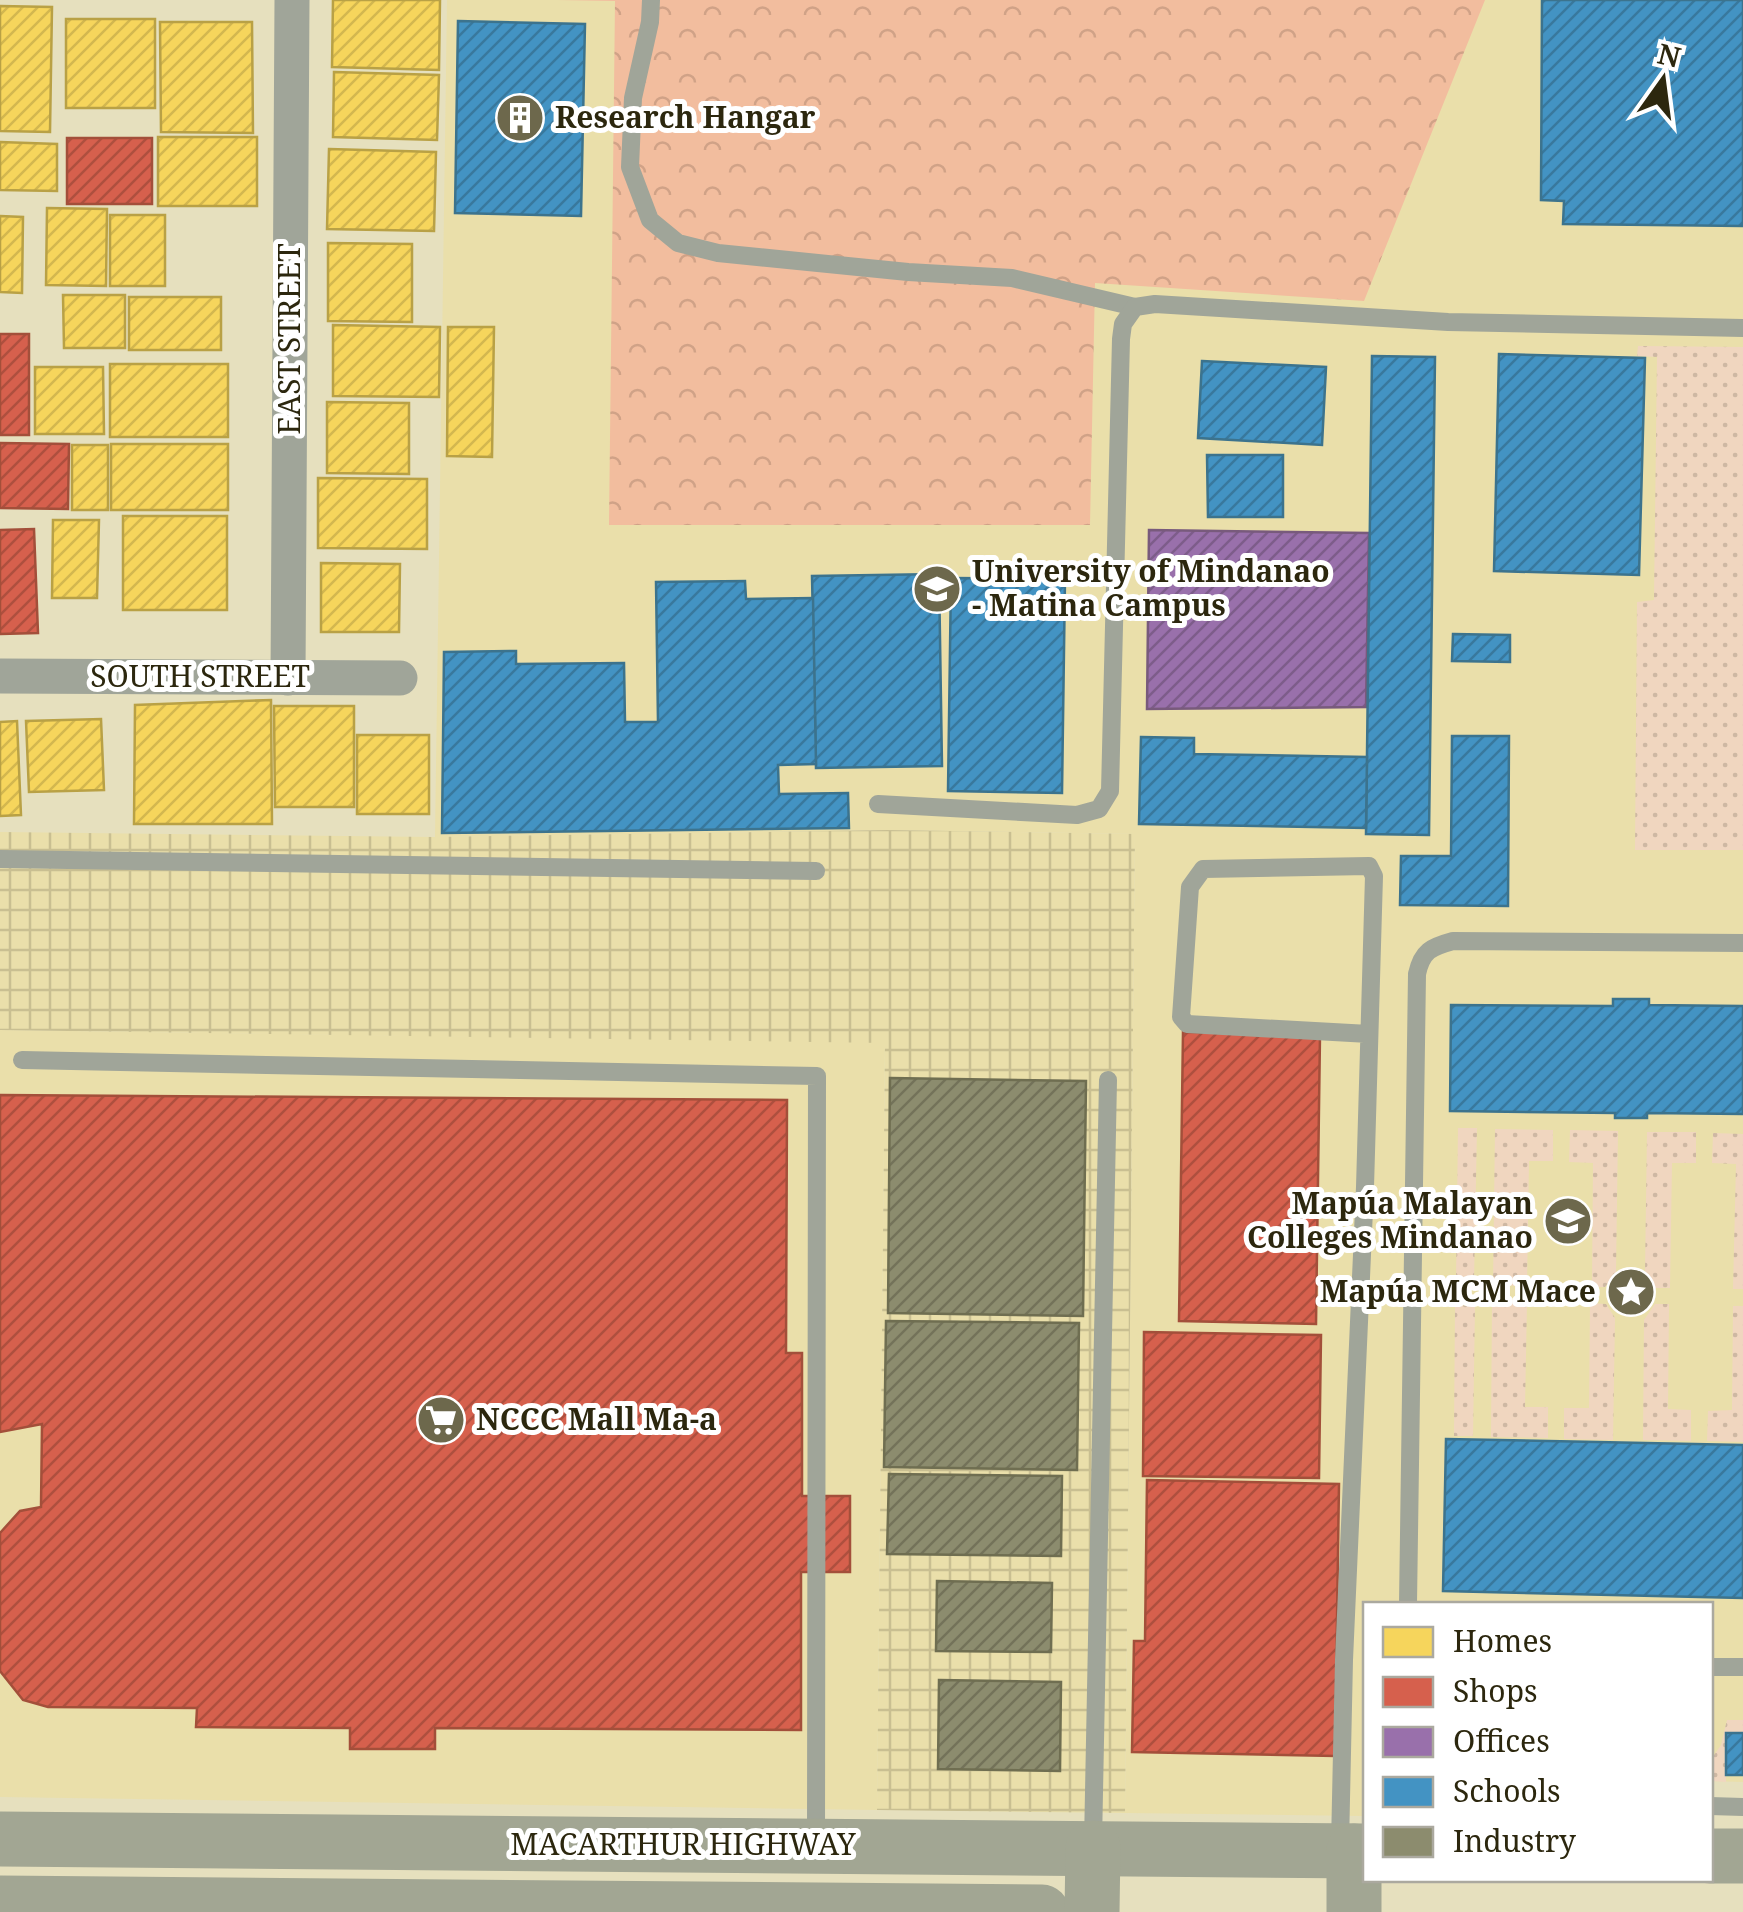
<svg xmlns="http://www.w3.org/2000/svg" width="1743" height="1912" viewBox="0 0 1743 1912" font-family="'Noto Serif',serif">
<style>
.built{fill:#eadfaa}
.industrial{fill:url(#industrial-grid)}
.grass{fill:url(#grass-dots)}
.forest{fill:url(#forest-crowns)}
.homes{fill:url(#homes-hatch);stroke:#b9a145;stroke-width:2.5}
.shops{fill:url(#shops-hatch);stroke:#a34f3a;stroke-width:2.5}
.offices{fill:url(#offices-hatch);stroke:#785a7c;stroke-width:2.5}
.schools{fill:url(#schools-hatch);stroke:#3c738d;stroke-width:2.5}
.industry{fill:url(#industry-hatch);stroke:#6f6e51;stroke-width:2.5}
.lines{fill:none;stroke-linecap:round;stroke-linejoin:round}
.lane{stroke:#a0a599;stroke-width:18}
.street{stroke:#a0a599;stroke-width:35}
.primary{stroke:#a2a693;stroke-width:55}
.labels{text-anchor:middle;stroke-width:10;stroke-linejoin:round;paint-order:stroke}
.poi-label{font-size:30px;font-weight:bold;fill:#2c270e;stroke:#fff;text-anchor:start}
.street-label{font-size:30px;fill:#2c270e;stroke:#fff}
</style>
<defs>
<pattern id="industrial-grid" width="8" height="8" patternUnits="userSpaceOnUse" patternTransform="scale(2.5)"><rect width="8" height="8" fill="#eadfaa"/><path d="M0 4h8M4 0v8" fill="none" stroke="#c9bf91"/></pattern>
<pattern id="grass-dots" width="8" height="8" patternUnits="userSpaceOnUse" patternTransform="scale(2.5)"><rect width="8" height="8" fill="#f0d6bf"/><path d="M2 2h.1M6 6h.1" fill="none" stroke="#ceb8a3" stroke-width="1.8" stroke-linecap="round"/></pattern>
<pattern id="forest-crowns" width="20" height="18" patternUnits="userSpaceOnUse" patternTransform="scale(2.5)"><rect width="20" height="18" fill="#f2bd9e"/><path d="M2 6a3 3 0 1 1 6 0M12 15a3 3 0 1 1 6 0" fill="none" stroke="#d0a287"/></pattern>
<pattern id="homes-hatch" width="6" height="6" patternUnits="userSpaceOnUse" patternTransform="scale(2.5)"><rect width="6" height="6" fill="#f6d55c"/><path d="M-1 1l2-2M0 6l6-6M5 7l2-2" fill="none" stroke="#d3b74f"/></pattern>
<pattern id="shops-hatch" width="6" height="6" patternUnits="userSpaceOnUse" patternTransform="scale(2.5)"><rect width="6" height="6" fill="#d6604d"/><path d="M-1 1l2-2M0 6l6-6M5 7l2-2" fill="none" stroke="#ae4f3e"/></pattern>
<pattern id="offices-hatch" width="6" height="6" patternUnits="userSpaceOnUse" patternTransform="scale(2.5)"><rect width="6" height="6" fill="#9970ab"/><path d="M-1 1l2-2M0 6l6-6M5 7l2-2" fill="none" stroke="#7d5c8a"/></pattern>
<pattern id="schools-hatch" width="6" height="6" patternUnits="userSpaceOnUse" patternTransform="scale(2.5)"><rect width="6" height="6" fill="#4393c3"/><path d="M-1 1l2-2M0 6l6-6M5 7l2-2" fill="none" stroke="#38789d"/></pattern>
<pattern id="industry-hatch" width="6" height="6" patternUnits="userSpaceOnUse" patternTransform="scale(2.5)"><rect width="6" height="6" fill="#8c8c6e"/><path d="M-1 1l2-2M0 6l6-6M5 7l2-2" fill="none" stroke="#737259"/></pattern>
</defs>
<rect width="100%" height="100%" fill="#e6e0be"/>
<!-- built -->
<g class="built">
<path d="M447,0H1743V1782L1711,1781L1710,1604H1366L1365,1816L1125,1813L1135,834L887,830L435,837Z"/>
<path d="M0,1030L885,1042L877,1810L0,1797Z"/>
</g>
<!-- industrial -->
<path class="industrial" d="M887,830L1135,834L1125,1813L877,1810L885,1043L0,1030V832L435,837Z"/>
<!-- grass -->
<g class="grass">
<path d="M1638,346L1743,347V850H1635L1637,602L1654,600L1657,357L1637,356Z"/>
<path d="M1458,1128H1477L1474,1282H1456Z"/>
<path d="M1495,1129L1553,1130V1161H1529L1527,1286L1493,1285Z"/>
<path d="M1570,1130L1618,1131L1616,1272L1605,1287H1592L1593,1163L1569,1162Z"/>
<path d="M1647,1132H1696V1163H1672L1670,1288H1654L1645,1273Z"/>
<path d="M1713,1133L1743,1134V1289H1733L1736,1164L1712,1163Z"/>
<path d="M1492,1302H1527L1525,1407H1548V1438L1491,1437Z"/>
<path d="M1590,1303L1606,1304L1615,1318L1613,1440L1564,1439V1408H1589Z"/>
<path d="M1655,1304H1669L1668,1409L1691,1410V1441L1643,1440L1644,1320Z"/>
<path d="M1455,1305L1475,1306L1473,1436H1454Z"/>
<path d="M1733,1306H1743V1442L1707,1441L1708,1411L1732,1410Z"/>
<path d="M1727,1720H1743V1733L1726,1734V1782L1711,1781L1710,1761L1721,1745Z"/>
</g>
<!-- forest -->
<path class="forest" d="M557,0H1485L1364,301L1095,283L1090,525H609L615,1Z"/>
<!-- homes -->
<g class="homes">
<path d="M333,0H440L439,70L332,67Z"/>
<path d="M0,6L52,7L50,132L0,131Z"/>
<rect x="66" y="19" width="89" height="89"/>
<path d="M160,22H252L253,133L161,132Z"/>
<path d="M334,72L439,75L437,140L333,137Z"/>
<rect x="158" y="137" width="99" height="69"/>
<path d="M0,142L57,144V191L0,190Z"/>
<path d="M329,149L436,152L434,231L327,229Z"/>
<path d="M47,208L107,209L106,286L46,285Z"/>
<rect x="110" y="215" width="55" height="71"/>
<path d="M0,216L23,217L22,293L0,292Z"/>
<path d="M328,243L412,244V322L328,321Z"/>
<path d="M63,295H125V348H64Z"/>
<rect x="129" y="297" width="92" height="53"/>
<path d="M333,325L440,327L439,397L333,396Z"/>
<path d="M448,327H494L492,457L447,456Z"/>
<rect x="110" y="364" width="118" height="73"/>
<path d="M35,367H103L104,434H35Z"/>
<path d="M327,402L409,403V474L327,473Z"/>
<rect x="111" y="444" width="117" height="66"/>
<rect x="72" y="445" width="36" height="65"/>
<path d="M318,478L427,479V549L318,548Z"/>
<rect x="123" y="516" width="104" height="94"/>
<path d="M53,520H99L97,598H52Z"/>
<path d="M321,563L400,564L399,632H321Z"/>
<path d="M271,700L272,824H134L135,705Z"/>
<path d="M274,706H354V807H275Z"/>
<path d="M101,719L104,790L29,792L26,721Z"/>
<path d="M17,721L21,815L0,816V722Z"/>
<rect x="357" y="735" width="72" height="79"/>
</g>
<!-- shops -->
<g class="shops">
<rect x="67" y="138" width="85" height="66"/>
<rect x="0" y="334" width="29" height="101"/>
<path d="M0,443L69,444L68,509L0,508Z"/>
<path d="M34,529L38,633L0,634V530Z"/>
<path d="M1183,1032L1320,1035L1316,1324L1179,1321Z"/>
<path d="M0,1095L787,1100L786,1353H802V1496H850V1572H801V1730L435,1728V1749H350V1728L196,1727L197,1708L48,1707L23,1700L0,1671V1533L20,1511L41,1507L42,1424L0,1432Z"/>
<path d="M1144,1332L1321,1335L1319,1478L1143,1476Z"/>
<path d="M1147,1480L1339,1484L1335,1756L1132,1752L1134,1641H1145Z"/>
</g>
<!-- offices -->
<path class="offices" d="M1149,530L1369,533L1366,707L1147,709Z"/>
<!-- schools -->
<g class="schools">
<path d="M1542,0H1743V226L1563,224L1564,201L1541,200Z"/>
<path d="M458,21L585,24L581,216L455,213Z"/>
<path d="M1499,354L1645,358L1639,575L1494,571Z"/>
<path d="M1372,356L1435,357L1429,835L1366,834Z"/>
<path d="M1202,361L1326,367L1322,445L1198,438Z"/>
<path d="M1207,455H1283V517H1208Z"/>
<path d="M939,574L942,766L816,768L812,576Z"/>
<path d="M951,578L1065,579L1062,793L948,791Z"/>
<path d="M745,581L746,599L813,598L816,764L778,765L779,794L848,793L849,828L442,833L444,652L516,651V664L624,663L625,722H658L656,582Z"/>
<path d="M1453,634L1510,635V662L1452,661Z"/>
<path d="M1452,736H1509L1508,906L1400,905L1401,856H1451Z"/>
<path d="M1141,737L1194,738V754L1367,757L1366,828L1139,824Z"/>
<path d="M1613,999H1649V1005L1743,1006V1114L1647,1113V1118H1615V1113L1450,1111L1451,1005L1613,1006Z"/>
<path d="M1446,1439L1743,1445V1598L1443,1591Z"/>
<rect x="1726" y="1733" width="17" height="42"/>
</g>
<!-- industry -->
<g class="industry">
<path d="M890,1078L1086,1081L1083,1316L888,1313Z"/>
<path d="M886,1321L1079,1323L1077,1470L884,1467Z"/>
<path d="M889,1474L1062,1476L1061,1556L887,1554Z"/>
<path d="M937,1581L1052,1583L1051,1652L936,1651Z"/>
<path d="M939,1680L1061,1682L1060,1771L938,1769Z"/>
</g>
<g class="lines">
<!-- lane -->
<g class="lane">
<path d="M651,0L650,22L633,98L630,167L650,220L678,243L718,253L908,272L1012,278L1135,307"/>
<path d="M878,804L1077,815L1099,809L1110,791L1121,339L1123,324L1135,307L1155,304L1448,322L1743,328"/>
<path d="M0,859L816,871"/>
<path d="M22,1060L817,1076L816,1841"/>
<path d="M1408,1604L1417,974C1422,951 1431,947 1453,941L1743,943"/>
<path d="M1710,1667H1743"/>
<path d="M1710,1806L1743,1807"/>
<path d="M1093,1843L1108,1080"/>
<path d="M1340,1845L1344,1660L1365,1187L1374,876L1369,866L1203,869L1190,887L1181,1017L1187,1024L1369,1034"/>
</g>
<!-- street -->
<g class="street">
<path d="M0,676L400,678"/>
<path d="M288,678L292,0"/>
</g>
<!-- primary -->
<g class="primary">
<path d="M0,1839L1366,1851"/>
<path d="M1710,1856H1743"/>
<path d="M0,1903L1042,1912"/>
<path d="M1092,1912L1093,1848"/>
<path d="M1354,1912V1851"/>
</g>
</g>
<!-- icons -->
<defs>
<g id="building-disc" transform="scale(2.5)"><circle r="9.5" fill="#6d684c" stroke="#fff"/><path d="M-4-6H4V6H1V3H-1V6H-4ZM-2.5-4.3h1.7v1.8h-1.7ZM.8-4.3h1.7v1.8H.8ZM-2.5-1h1.7V.8h-1.7ZM.8-1h1.7V.8H.8Z" fill="#fff"/></g>
<g id="university-disc" transform="scale(2.5)"><circle r="9.5" fill="#6d684c" stroke="#fff"/><path d="M0-5L7-2L0 1L-7-2ZM-4 1L0 2.5L4 1V4Q0 6-4 4Z" fill="#fff"/></g>
<g id="sight-disc" transform="scale(2.5)"><circle r="9.5" fill="#6d684c" stroke="#fff"/><path d="M0-6L1.8-2.2L6-1.7L2.9 1.2L3.7 5.4L0 3.3L-3.7 5.4L-2.9 1.2L-6-1.7L-1.8-2.2Z" fill="#fff"/></g>
<g id="supermarket-disc" transform="scale(2.5)"><circle r="9.5" fill="#6d684c" stroke="#fff"/><path d="M-6-5.5h2.5l.6 2H6L4.5 2H-2.5L-4.4-4H-6ZM-1.5 3.2a1.3 1.3 0 1 0 .1 0ZM3 3.2a1.3 1.3 0 1 0 .1 0Z" fill="#fff"/></g>
</defs>
<g fill-rule="evenodd">
<use href="#building-disc" x="520" y="118"/>
<use href="#university-disc" x="937" y="589"/>
<use href="#university-disc" x="1568" y="1221"/>
<use href="#sight-disc" x="1631" y="1292"/>
<use href="#supermarket-disc" x="441" y="1420"/>
</g>
<g class="labels">
<!-- poi labels -->
<g class="poi-label">
<text x="555" y="128">Research Hangar</text>
<text x="972" y="582">University of Mindanao<tspan x="972" dy="34">- Matina Campus</tspan></text>
<text x="1533" y="1214" text-anchor="end">Mapúa Malayan<tspan x="1533" dy="34">Colleges Mindanao</tspan></text>
<text x="1596" y="1302" text-anchor="end">Mapúa MCM Mace</text>
<text x="476" y="1430">NCCC Mall Ma-a</text>
</g>
<!-- street labels -->
<g class="street-label">
<text transform="translate(290 339) rotate(-90)" y="10">EAST STREET</text>
<text x="200" y="687">SOUTH STREET</text>
<text x="683" y="1855">MACARTHUR HIGHWAY</text>
</g>
</g>
<!-- legend -->
<rect x="1363" y="1602" width="350" height="280" fill="#ffffff" stroke="#aba99f" stroke-width="2.5"/>
<rect x="1383" y="1627" width="50" height="30" fill="#f6d55c" stroke="#aba99f" stroke-width="2.5"/>
<text x="1453" y="1652" font-size="30" fill="#2c270e">Homes</text>
<rect x="1383" y="1677" width="50" height="30" fill="#d6604d" stroke="#aba99f" stroke-width="2.5"/>
<text x="1453" y="1702" font-size="30" fill="#2c270e">Shops</text>
<rect x="1383" y="1727" width="50" height="30" fill="#9970ab" stroke="#aba99f" stroke-width="2.5"/>
<text x="1453" y="1752" font-size="30" fill="#2c270e">Offices</text>
<rect x="1383" y="1777" width="50" height="30" fill="#4393c3" stroke="#aba99f" stroke-width="2.5"/>
<text x="1453" y="1802" font-size="30" fill="#2c270e">Schools</text>
<rect x="1383" y="1827" width="50" height="30" fill="#8c8c6e" stroke="#aba99f" stroke-width="2.5"/>
<text x="1453" y="1852" font-size="30" fill="#2c270e">Industry</text>
<!-- north arrow -->
<g transform="translate(1663 80) rotate(14)" stroke="#ffffff" stroke-width="8" paint-order="stroke">
<path d="M0-8L18 38L0 25L-18 38Z" fill="#2c270e"/>
<text y="-15" font-size="28" font-weight="bold" text-anchor="middle" fill="#2c270e">N</text>
</g>
</svg>
